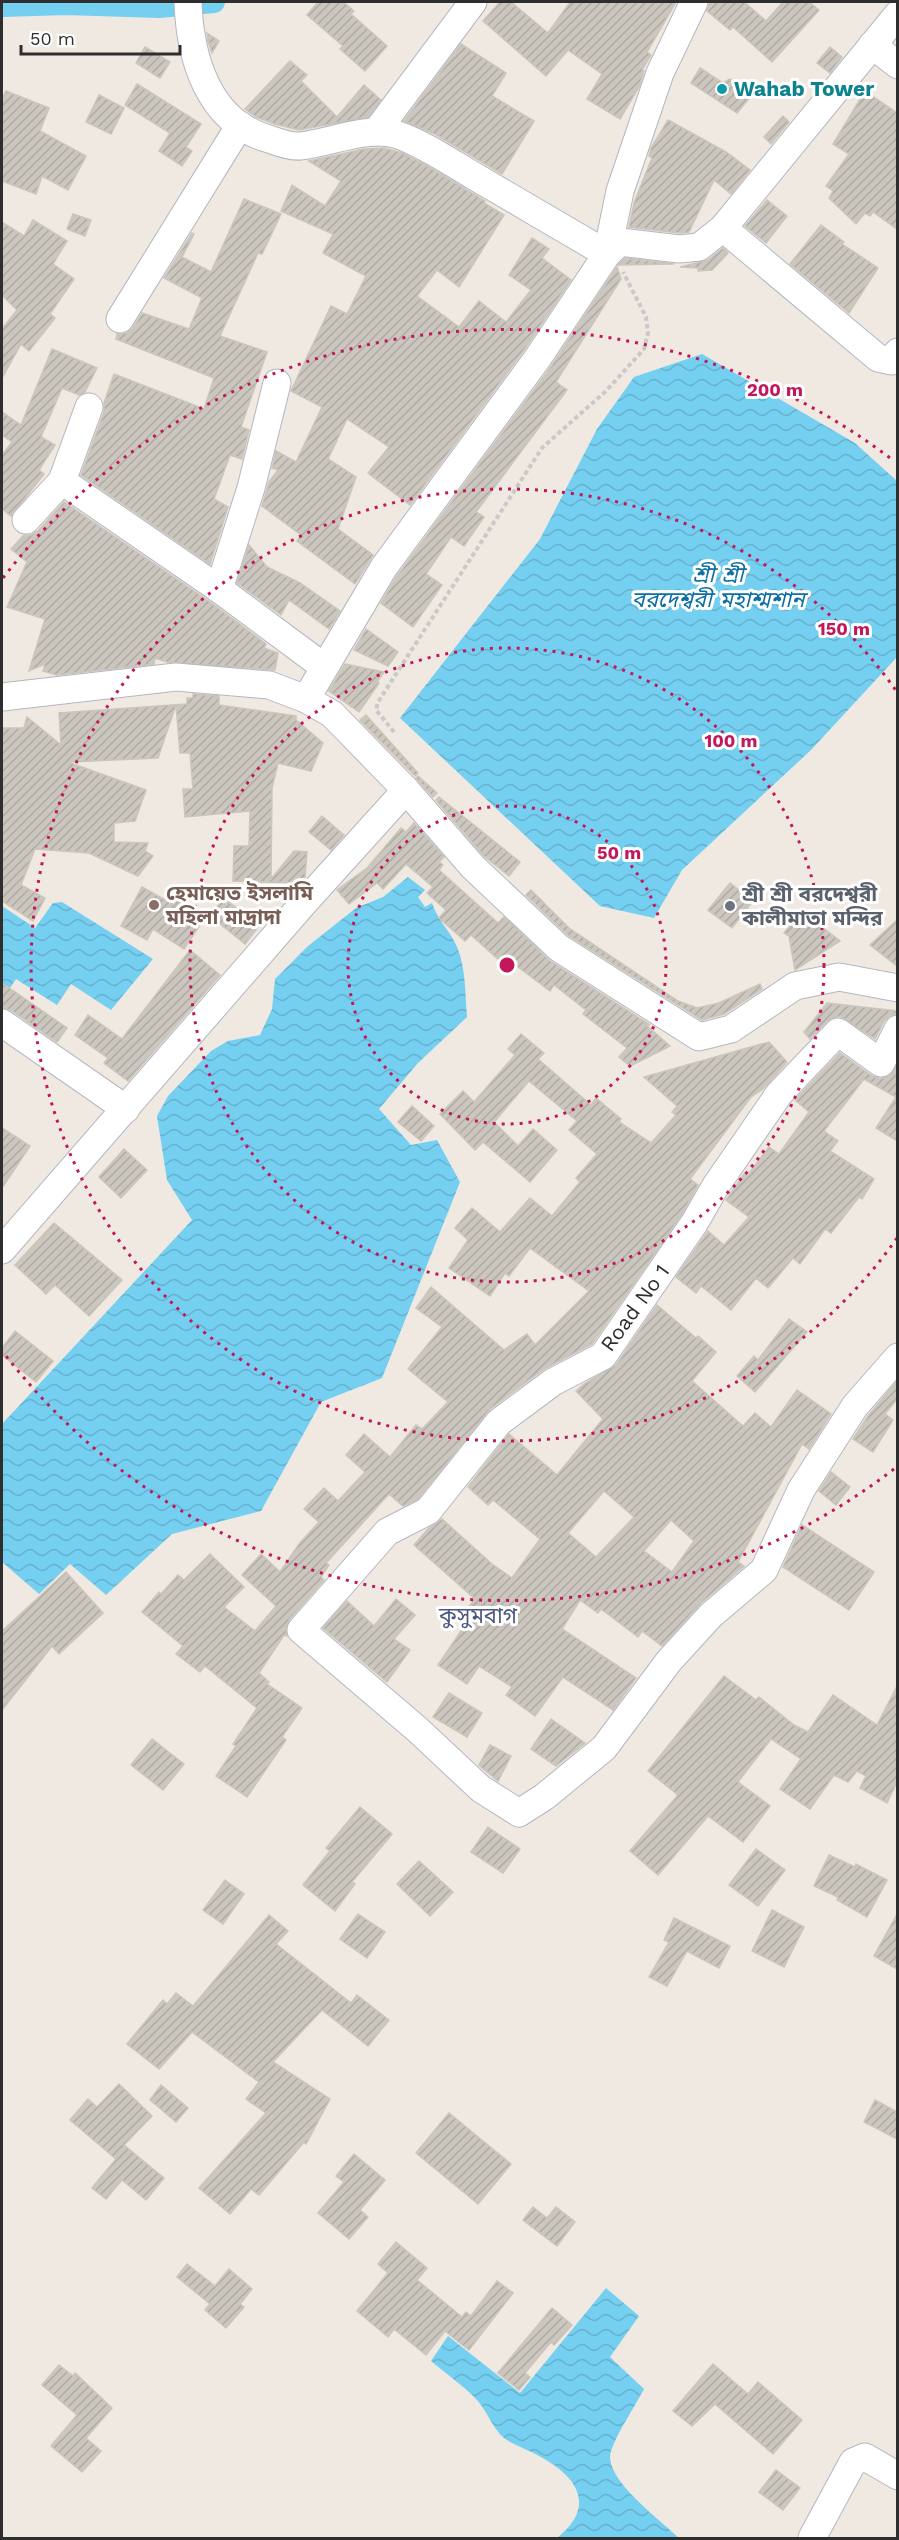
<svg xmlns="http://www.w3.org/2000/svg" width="899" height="2540" viewBox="0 0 899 2540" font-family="'Work Sans','Noto Sans Bengali',sans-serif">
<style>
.water{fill:url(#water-waves)}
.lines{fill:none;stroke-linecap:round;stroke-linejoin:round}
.canal{stroke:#75cff0;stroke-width:22}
.building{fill:url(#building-hatch);stroke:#cbc5ba;stroke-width:1.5;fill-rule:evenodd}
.minor-casing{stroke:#b4b7c1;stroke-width:29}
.path{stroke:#c9c9c9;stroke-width:4;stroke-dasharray:4.5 3;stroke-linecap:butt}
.minor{stroke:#fff;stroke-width:27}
.ring{fill:none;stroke:#c2185b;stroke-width:3;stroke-dasharray:3 6}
.culture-dot{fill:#0f9aa8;stroke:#fff;stroke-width:2}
.education-dot{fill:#8d6e63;stroke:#fff;stroke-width:2}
.worship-dot{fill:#6b7280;stroke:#fff;stroke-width:2}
.labels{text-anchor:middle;stroke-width:6;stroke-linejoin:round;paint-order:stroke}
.culture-label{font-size:21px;font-weight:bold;fill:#0d838f;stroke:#fff;text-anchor:start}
.education-label{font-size:21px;font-weight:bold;fill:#785e54;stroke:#fff;text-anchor:start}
.worship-label{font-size:21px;font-weight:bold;fill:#5b616d;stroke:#fff;text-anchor:start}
.street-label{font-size:21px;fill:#2e2e2e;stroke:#fff}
.water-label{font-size:22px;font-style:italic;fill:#0d6fa3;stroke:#fff}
.neighbourhood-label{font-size:22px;fill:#4d5680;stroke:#fff}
.centre{fill:#c2185b;stroke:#fff;stroke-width:3}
.ring-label{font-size:18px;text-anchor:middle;font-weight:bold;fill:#c2185b;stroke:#fff;stroke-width:6;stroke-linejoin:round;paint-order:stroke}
</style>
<defs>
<pattern id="water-waves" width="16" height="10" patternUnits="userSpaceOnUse" patternTransform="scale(1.5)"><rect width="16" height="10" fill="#75cff0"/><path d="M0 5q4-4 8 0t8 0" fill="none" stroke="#66b2ce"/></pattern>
<pattern id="building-hatch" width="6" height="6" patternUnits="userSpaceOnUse" patternTransform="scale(1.5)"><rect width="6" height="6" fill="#cbc7bf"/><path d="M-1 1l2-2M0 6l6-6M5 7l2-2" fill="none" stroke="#afaba4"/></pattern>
</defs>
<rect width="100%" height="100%" fill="#efe9e1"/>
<!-- water -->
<g class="water">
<path d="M702,354L855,443L897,481V657L811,750L682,870L654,918L600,906L400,718L540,539L597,429L634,377Z"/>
<path d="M408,877L425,890L418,897L425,907L432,903C438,921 451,932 457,947C466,968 465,994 467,1017L418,1063L379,1109L411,1145L437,1140L460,1182L382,1378L321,1402L261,1511L172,1534L106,1595L70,1564L39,1594L2,1562V1424L192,1220L167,1180L157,1116L168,1096L211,1051L228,1041L260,1035L272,1009L275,979L308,946L356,908L383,897Z"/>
<path d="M62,902L153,959L111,1010L71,984L57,1005L16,979L2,1000V906L35,928L53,903Z"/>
<path d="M606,2288L639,2316L610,2357L644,2389C634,2408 618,2431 611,2451C602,2478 661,2520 679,2538H557C596,2507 579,2478 541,2457C530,2450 515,2446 504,2438C493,2429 487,2411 477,2400C464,2386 446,2374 431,2361L448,2336L520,2393Z"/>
</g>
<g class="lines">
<!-- canal -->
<path class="canal" d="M2,6L66,4L159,7L214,2"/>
</g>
<!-- building -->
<g class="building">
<path d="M318,2H343L354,11L351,14L387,46L365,71L340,49L343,46L307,15Z"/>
<path d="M500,2H511L548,33L570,2H676L647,52L651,55L642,70L644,71L639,87L620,119L587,99L602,74L568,50L546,76L483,21Z"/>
<path d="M710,2H744L766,21L783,2H809L819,10L772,62L733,27L730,30L707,11Z"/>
<path d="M207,33L219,41L212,53L208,41Z"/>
<path d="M461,44L506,73L492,96L534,121L502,174L435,134L404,121Z"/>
<path d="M145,47L170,62L160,78L136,63Z"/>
<path d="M830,47L842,57L830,73L817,63Z"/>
<path d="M290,61L307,75L301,81L337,117L364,85L381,100L368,117L299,130L275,124L256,117L245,109Z"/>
<path d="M700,68L723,83L730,79L751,96L737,113L691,83Z"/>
<path d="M137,84L201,124L186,147L192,151L182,166L159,151L170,133L125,105Z"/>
<path d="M6,91L49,108L40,131L86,156L68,190L42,176L36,194L2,181V100Z"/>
<path d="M865,91L897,113V229L873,212L870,216L865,213L856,224L829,198L833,191L826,186L849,154L833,144Z"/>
<path d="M99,95L124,108L111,134L86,122Z"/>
<path d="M783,116L789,122L771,144L764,137Z"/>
<path d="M668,120L726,152L750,170L731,194L714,180L689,232L679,233L629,227L634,203L652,158L649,156L651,148Z"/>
<path d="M384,148L402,153L429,167L485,201L484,203L504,215L459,287L437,270L417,296L459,327L479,301L506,322L531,290L509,275L532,238L549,249L542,258L571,280L524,350L410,505L368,473L389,447L347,419L328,459L356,477L338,529L373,555L355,584L297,541L301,535L262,506L269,482L278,470L272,468L276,451L296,462L322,407L291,391L331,306L347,314L366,276L323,253L333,234L281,211L292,185L325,206L341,181L309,161L364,149Z"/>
<path d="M244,199L281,214L262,254L258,253L220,336L267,352L241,427L249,430L242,459L230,455L214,499L228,507L210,564L81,475L104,412V403L114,374L204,409L214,378L116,339L117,334L127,333L133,328L142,313L189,329L202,298L164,278L192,233L194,234L182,257L211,272Z"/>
<path d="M767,200L787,216L766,243L745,226Z"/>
<path d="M73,214L91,220L85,236L67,229Z"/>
<path d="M33,220L67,241L53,264L74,279L50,314L55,318L29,351L21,344L2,378V329L17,310L2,295V222L24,236Z"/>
<path d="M821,225L844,242L842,244L878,268L849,313L790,264Z"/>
<path d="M723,248L728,253L712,270L698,271V268L680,267L708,260Z"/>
<path d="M625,258L674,264L618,265Z"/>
<path d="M617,267L621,279L556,382L567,390L476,512L484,517L464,546L451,537L426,574L442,585L413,627L381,603L397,576L550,368Z"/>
<path d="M52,349L97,368L85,392L79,395L62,388L41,437L55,445L39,470L44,474L11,516L2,509V455L12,442L2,435V412L21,425Z"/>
<path d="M64,502L210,602L266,644L264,648L278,653L275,670L167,662L155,658L154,664L57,675L43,671L45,664L29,671L45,619L7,607L27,562L11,549L24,535H31L38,531Z"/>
<path d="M249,545L267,567L300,583L340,611L329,629L289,600L281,615L237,583Z"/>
<path d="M366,629L398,652L388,666L354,650Z"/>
<path d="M345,664L384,672L377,682L379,683L359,712L329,691Z"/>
<path d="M193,694L219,696V705L296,716V720L323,743L311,771L278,763L272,788L271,879L294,851L307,852L305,878L300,883L233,881L234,846H249L250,811L185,817L183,789H193L190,753H180L176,705L158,758L68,762L146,790L135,821L114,823V842L148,843L145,851L153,856L138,876L89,853L35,849L21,885L45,898L33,921L2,901V728H24L27,717L61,745L59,713L187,704V698H193Z"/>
<path d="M366,715L418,773L415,776L360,720Z"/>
<path d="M418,776L437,793L433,797L416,778Z"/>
<path d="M439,797L520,862L509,876L484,856L436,800Z"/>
<path d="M322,816L344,835L331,850L309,832Z"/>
<path d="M414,823L444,857L439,862L443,865L439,870L498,923L504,917L550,961L650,1025L645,1024L670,1046L630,1066L619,1057L627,1048L583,1014L586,1010L554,985L550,991L514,964L509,969L471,935L465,941L439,918L446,910L427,893L433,887L406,864L383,889L377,883L349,904L337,890L367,868L401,828L406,832Z"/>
<path d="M730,883L753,901L732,928L708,910Z"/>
<path d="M142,887L174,905L178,898L206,916L184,949L153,929L147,940L121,926Z"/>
<path d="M531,890L569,928L678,1001L697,1008L719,1003L760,984L762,989L724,1014L702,1020L569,936L526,895Z"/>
<path d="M224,898L259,926L245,944L210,916Z"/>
<path d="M801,911L840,941L795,970L789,936L784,933Z"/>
<path d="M897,920V966L870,945Z"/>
<path d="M190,950L220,975L128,1081L104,1063L108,1058L75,1035L88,1015L122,1039Z"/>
<path d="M2,983L67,1028L57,1042L11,1010L2,1008Z"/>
<path d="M827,1003L897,1011V1013L890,1016L884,1021L875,1039L840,1016L827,1021L810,1039L804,1032L809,1031H805Z"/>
<path d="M521,1034L544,1053L538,1059L591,1105L596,1098L621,1119L619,1122L651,1143L676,1115L672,1112L677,1106L644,1077L769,1042L787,1062L763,1089L751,1097L690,1179L698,1185L682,1214L592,1344L544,1369L490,1409L418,1499L403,1506L389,1494L326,1563L329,1565L321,1577L324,1580L289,1620L286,1628L287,1636L284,1635L259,1673L269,1682L267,1684L302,1708L282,1737L286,1740L247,1797L216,1776L236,1746L233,1744L257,1708L205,1666L200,1672L176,1654L183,1646L142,1612L159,1592L161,1594L178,1575L184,1580L210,1554L244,1587L224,1607L255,1631L276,1606L242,1575L261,1554L280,1572L299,1544L319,1522L304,1509L324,1488L338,1501L365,1472L346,1455L364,1434L390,1457L416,1425L422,1429L448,1402L408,1369L442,1327L416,1308L431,1287L504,1350L527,1334L535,1345L589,1291L530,1248L509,1276L505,1273L490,1296L449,1268L468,1240L455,1228L472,1208L500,1232L530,1198L552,1216L580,1182L576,1178L597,1154L569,1130L577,1121L529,1081L494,1122L518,1146L533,1129L557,1150L530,1182L483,1142L475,1150L440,1114L463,1091L474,1102L515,1055L508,1049Z"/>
<path d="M840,1053L872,1076L880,1079L889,1076L897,1065V1141L876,1128L896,1097L864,1079L824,1131L838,1141L830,1151L874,1179L862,1199L859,1197L831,1233L825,1229L800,1264L793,1258L768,1288L756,1278L731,1310L701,1286L696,1293L676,1277L708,1231L724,1245L749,1217L726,1200L744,1174L747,1176L769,1147L779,1154L809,1112L795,1100Z"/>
<path d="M412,1106L434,1126L421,1141L398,1122Z"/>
<path d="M2,1128L30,1146L2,1188Z"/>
<path d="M124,1149L147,1170L121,1198L99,1177Z"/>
<path d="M54,1223L122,1280L89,1316L55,1285L46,1294L15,1265Z"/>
<path d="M657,1305L696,1338L698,1336L716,1352L692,1381L743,1426L755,1413L771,1427L797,1390L831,1414L809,1449L802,1444L738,1562L744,1566L701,1603L662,1646L642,1631L638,1637L601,1609L598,1613L580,1600L562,1629L636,1678L613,1710L563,1677L535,1716L506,1695L512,1687L479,1666L467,1684L438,1665L469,1619L463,1614L475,1599L414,1545L428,1529L442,1519L492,1564L512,1578L540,1539L493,1500L488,1505L468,1487L509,1434L557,1475L603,1419L576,1391L584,1384L616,1365ZM604,1491L634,1517L596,1557L568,1533ZM671,1520L694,1541L672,1572L644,1551Z"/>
<path d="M789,1319L807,1332L755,1392L737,1376L754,1356L758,1360Z"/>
<path d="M15,1331L53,1361L36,1382L2,1355V1348Z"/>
<path d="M897,1381V1399L885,1414L893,1420L873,1452L853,1439L868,1416Z"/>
<path d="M831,1472L850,1487L836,1505L819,1491Z"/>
<path d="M802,1525L874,1572L849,1610L783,1567Z"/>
<path d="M66,1572L103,1613L59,1654L52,1646L2,1710V1631Z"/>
<path d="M396,1599L415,1615L394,1639L410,1650L387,1682L323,1628L347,1601L374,1626Z"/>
<path d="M724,1676L756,1700L759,1697L794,1725L808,1732L833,1695L877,1725L897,1686V1782L887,1803L860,1788L866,1776L857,1771L848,1782L834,1775L810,1809L780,1789L801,1759L771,1739L738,1782L770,1806L743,1842L708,1816L658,1875L630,1851L678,1795L648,1771Z"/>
<path d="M449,1693L482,1713L467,1737L433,1717Z"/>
<path d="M551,1719L585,1743L556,1766L531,1749Z"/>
<path d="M152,1739L184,1764L163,1790L131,1765Z"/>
<path d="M490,1745L511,1756L498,1781L479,1765Z"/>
<path d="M360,1807L392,1834L352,1882L355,1884L335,1911L303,1885L330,1851L326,1848Z"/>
<path d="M488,1827L520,1849L503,1873L471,1852Z"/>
<path d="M756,1849L785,1870L758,1906L729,1885Z"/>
<path d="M829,1855L855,1867L856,1864L887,1880L867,1917L837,1900L838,1897L814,1886Z"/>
<path d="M419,1861L453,1892L430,1916L397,1884Z"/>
<path d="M225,1880L244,1894L223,1924L203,1910Z"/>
<path d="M772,1910L804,1927L784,1967L752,1951Z"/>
<path d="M358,1914L385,1932L367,1958L340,1939Z"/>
<path d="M897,1914V1969L874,1956Z"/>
<path d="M269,1915L288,1931L276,1944L351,2003L357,1995L389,2020L368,2046L322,2010L273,2062L330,2099L306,2144L304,2142L259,2195L251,2189L230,2214L199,2188L266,2113L246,2099L259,2082L192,2032L159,2069L127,2044L163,2000L167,2004L176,1993L193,2006Z"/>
<path d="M674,1918L730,1946L719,1968L687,1951L667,1986L649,1977L669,1942L664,1940Z"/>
<path d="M119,2084L152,2116L124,2145L164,2178L146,2200L122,2180L106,2199L92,2188L116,2159L70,2120L88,2099L97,2107Z"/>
<path d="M161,2085L188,2108L176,2122L150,2100Z"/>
<path d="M875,2100L897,2112V2139L864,2122Z"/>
<path d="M449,2113L511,2164L478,2204L416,2153Z"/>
<path d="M354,2154L385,2180L360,2210L368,2217L349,2239L318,2213L344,2182L336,2176Z"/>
<path d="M533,2207L547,2218L556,2207L575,2222L557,2246L523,2220Z"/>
<path d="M396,2242L427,2268L417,2280L462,2317L466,2312L471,2316L497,2281L513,2293L469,2350L445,2331L426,2355L394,2329L388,2337L357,2311L388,2273L378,2264Z"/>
<path d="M187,2264L215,2286L229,2269L252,2289L240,2304L244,2307L226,2328L205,2310L210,2304L177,2277Z"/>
<path d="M552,2308L572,2325L554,2345L551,2342L525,2373L530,2377L519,2390L498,2373Z"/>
<path d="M713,2364L748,2394L758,2382L802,2420L773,2454L715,2404L692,2426L673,2411Z"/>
<path d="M59,2365L73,2376L75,2373L112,2408L86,2438L101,2451L82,2472L51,2446L77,2415L42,2385Z"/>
<path d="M776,2470L800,2488L783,2510L759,2492Z"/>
</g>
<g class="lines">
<!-- minor casing -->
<g class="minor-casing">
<g id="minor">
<path d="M188,2C190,58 208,122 269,139C278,142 290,147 300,146C330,143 368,125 398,135C424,144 450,162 474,176C518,202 563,228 607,254L620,191L660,73L694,2"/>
<path d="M872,45L898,65"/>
<path d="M376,132L473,2"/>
<path d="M723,228L878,358L892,361L898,352"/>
<path d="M120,319L240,125"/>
<path d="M62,481L89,407"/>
<path d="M26,520L62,481L219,589L324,667"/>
<path d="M219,589L251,488L277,383"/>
<path d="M2,697L176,677L269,685L306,699L332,714L406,790L473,867L559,948L699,1037L731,1029L795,986L839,977L898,988"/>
<path d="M306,699L384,567L537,359L607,254L620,242L679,249L699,247L723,228L898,14"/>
<path d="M2,1023L126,1109"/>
<path d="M898,1029L881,1063L838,1032L779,1094L715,1187L695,1222L603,1356L553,1382L499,1422L428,1511L387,1532L301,1630L418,1730L481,1789L519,1813L544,1797L604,1748L669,1661L711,1615L764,1570L801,1490L855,1406L898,1357"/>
<path d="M2,1250L303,904L406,790"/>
<path d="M812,2538L853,2462L865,2457L898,2476"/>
</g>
</g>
<!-- path -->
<path class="path" d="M394,732L376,710L378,702L542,448L606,391L644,349L648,333L646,317L623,272"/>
<!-- minor -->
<use href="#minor" class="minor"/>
</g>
<!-- distance rings -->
<g class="ring">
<circle cx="507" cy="965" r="159"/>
<circle cx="507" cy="965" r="317"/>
<path d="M897 1238A476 476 0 1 1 897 692"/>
<path d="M894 1469A635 635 0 0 1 3 1352M3 578A635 635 0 0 1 894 461"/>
</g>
<!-- markers -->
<circle class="culture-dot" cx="722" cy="89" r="6"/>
<circle class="education-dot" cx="154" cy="905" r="6"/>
<circle class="worship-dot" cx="730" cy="906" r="6"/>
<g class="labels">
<!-- culture labels -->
<g class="culture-label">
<text x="734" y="96">Wahab Tower</text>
</g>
<!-- education labels -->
<g class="education-label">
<text x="166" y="900">হেমায়েত ইসলামি<tspan x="166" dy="24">মহিলা মাদ্রাদা</tspan></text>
</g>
<!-- worship labels -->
<g class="worship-label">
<text x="742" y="901">শ্রী শ্রী বরদেশ্বরী<tspan x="742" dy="24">কালীমাতা মন্দির</tspan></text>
</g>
<!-- street labels -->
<g class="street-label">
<text transform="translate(635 1308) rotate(-54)" y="7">Road No 1</text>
</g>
<!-- water labels -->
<g class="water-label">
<text x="718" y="582">শ্রী শ্রী<tspan x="718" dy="25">বরদেশ্বরী মহাশ্মশান</tspan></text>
</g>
<!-- neighbourhood labels -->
<g class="neighbourhood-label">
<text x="478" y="1623">কুসুমবাগ</text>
</g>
</g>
<circle cx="507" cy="965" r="9" class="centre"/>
<g class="ring-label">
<text x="775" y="396">200 m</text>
<text x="844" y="635">150 m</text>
<text x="731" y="747">100 m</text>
<text x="619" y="859">50 m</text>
</g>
<!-- border -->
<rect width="899" height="2540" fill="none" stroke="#2e2e2e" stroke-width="6"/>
<!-- scale -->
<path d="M21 45v9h159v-9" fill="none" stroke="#2e2e2e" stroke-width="3"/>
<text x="30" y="45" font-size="18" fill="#2e2e2e" stroke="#ffffff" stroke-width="4.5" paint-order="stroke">50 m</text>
</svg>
